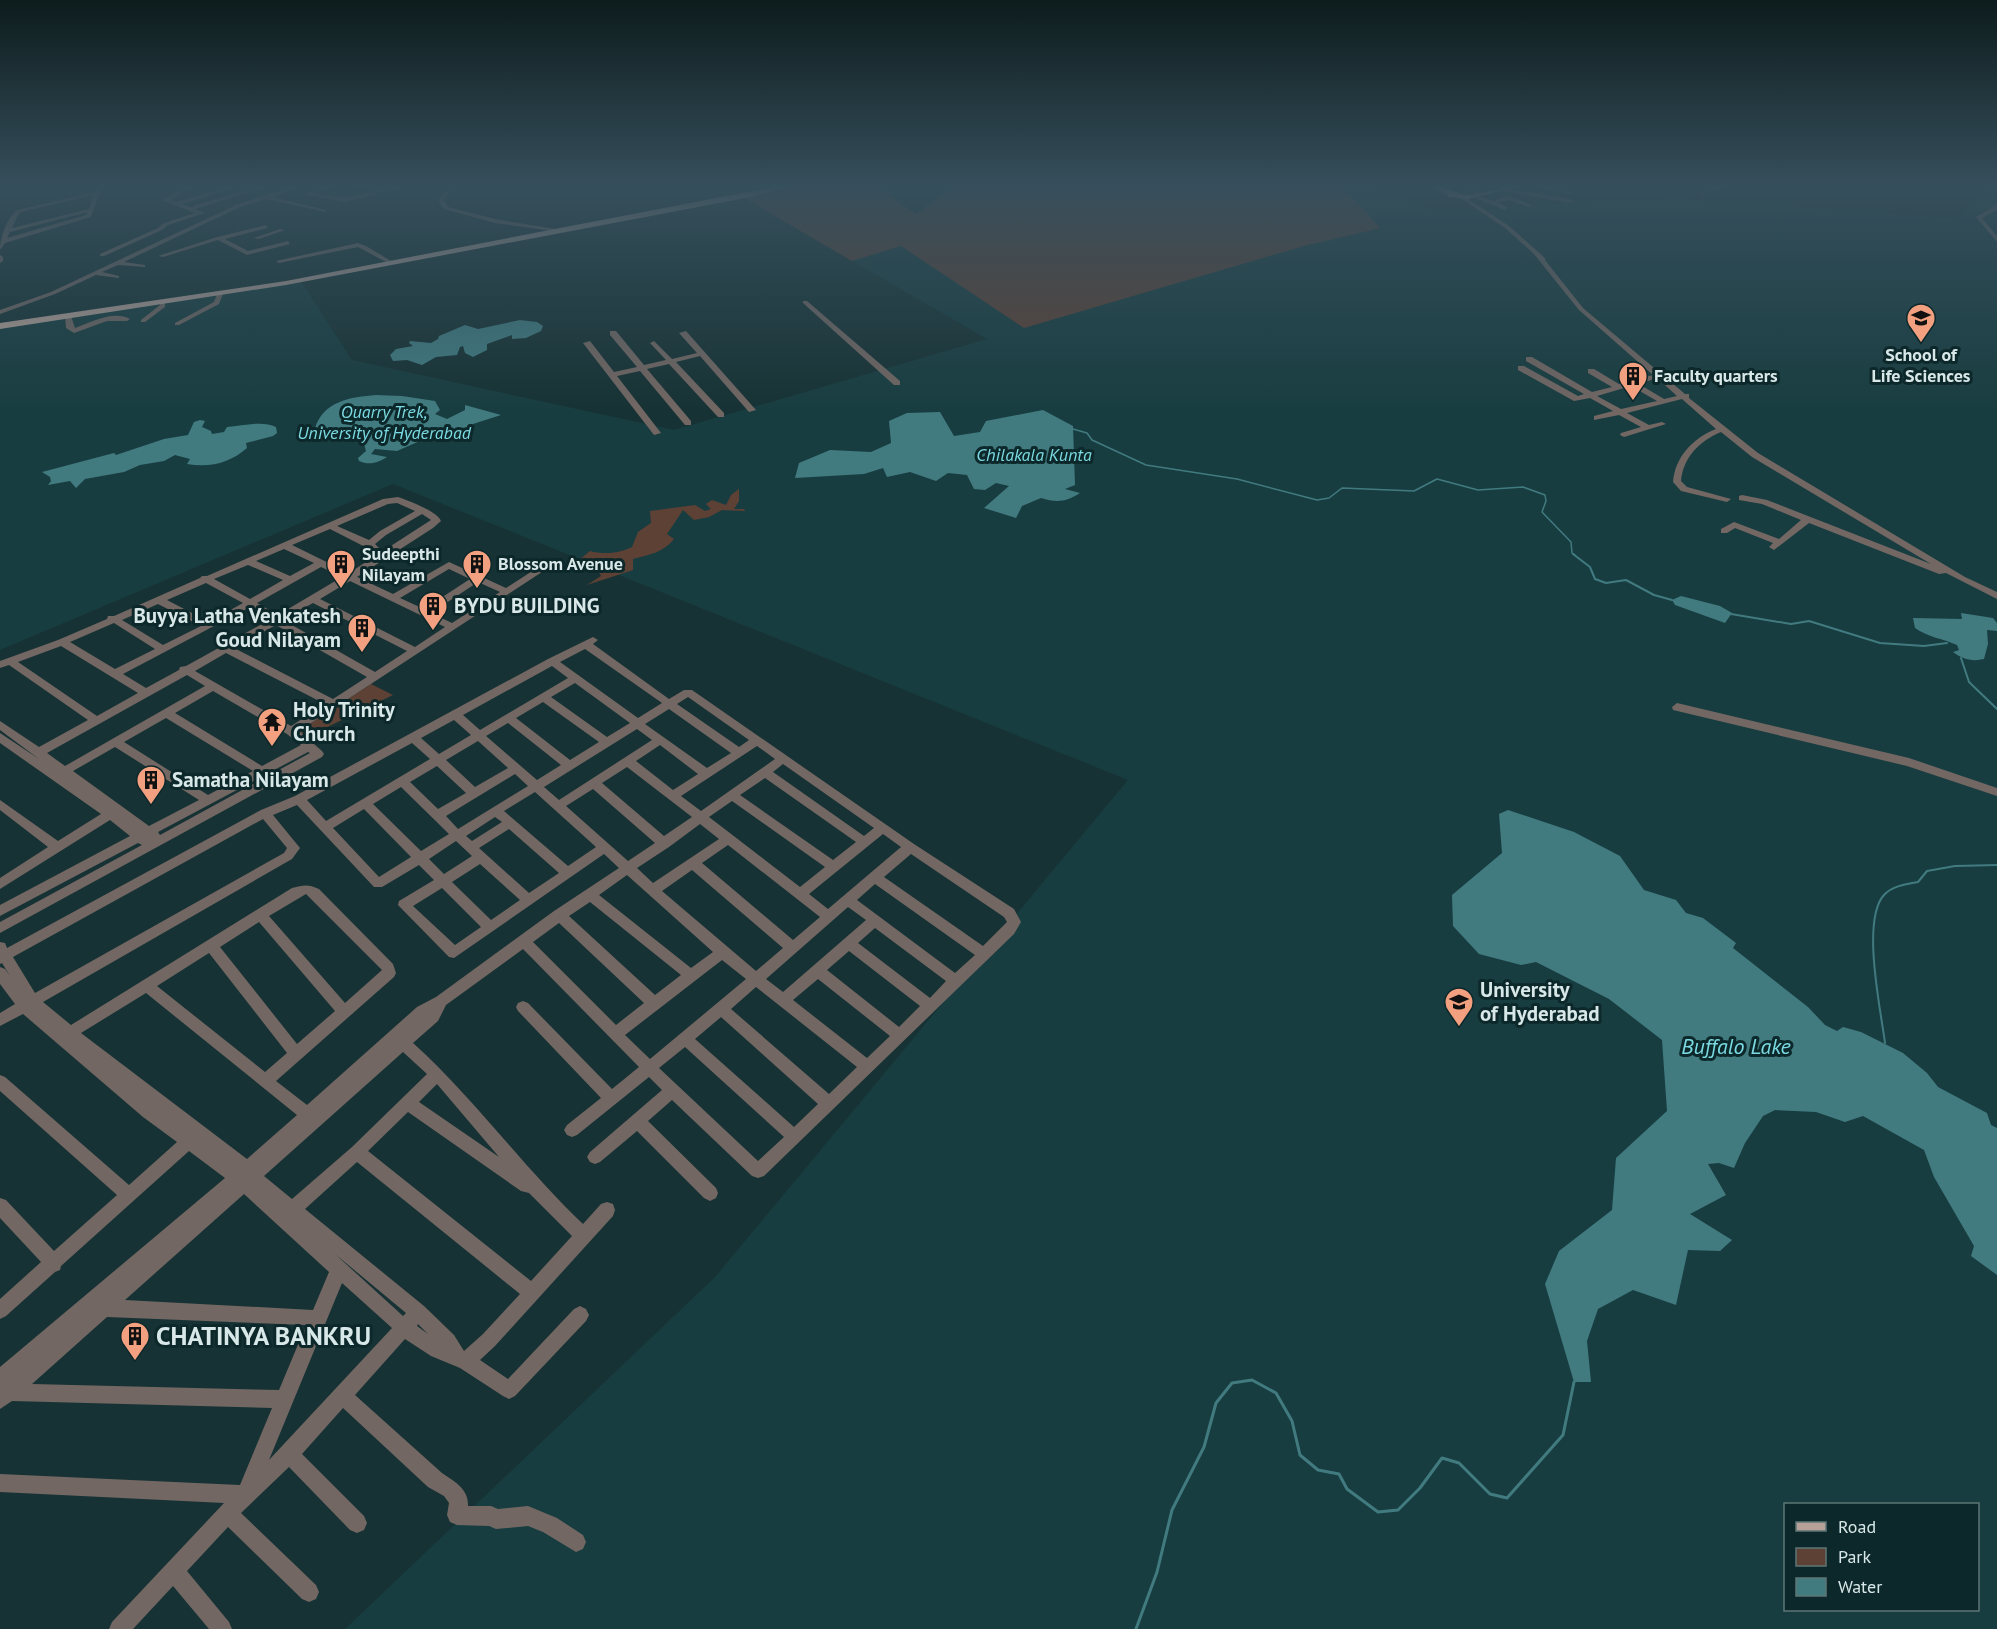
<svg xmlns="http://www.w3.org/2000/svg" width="1997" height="1629" viewBox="0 0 1997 1629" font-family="'PT Sans',sans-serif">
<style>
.built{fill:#183d40;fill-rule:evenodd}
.green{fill:#5e4135}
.water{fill:#417b80}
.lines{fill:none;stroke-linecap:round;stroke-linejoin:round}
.stream-far2{stroke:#417b80;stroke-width:1.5}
.stream-far1{stroke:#417b80;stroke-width:2}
.stream{stroke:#417b80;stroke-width:3}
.minor{fill:#726763;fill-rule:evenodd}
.major{fill:#b6a199;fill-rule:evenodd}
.labels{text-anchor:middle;stroke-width:6;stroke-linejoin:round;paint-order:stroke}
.far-poi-label{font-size:18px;font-weight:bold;fill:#d8e8e9;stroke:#0d282a;text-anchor:start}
.far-water-label{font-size:18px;font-style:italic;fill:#7bdae2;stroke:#0d282a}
.poi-label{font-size:21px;font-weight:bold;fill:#d8e8e9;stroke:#0d282a;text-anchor:start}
.water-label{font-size:22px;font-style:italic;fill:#7bdae2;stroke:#0d282a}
.near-poi-label{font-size:26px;font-weight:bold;fill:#d8e8e9;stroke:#0d282a;text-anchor:start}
</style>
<rect width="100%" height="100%" fill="#173234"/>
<!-- built -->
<path class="built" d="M873,184L915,214L957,184H1369L1440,214L1582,201L1686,199L1959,219L1985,184H1997V1629H345L715,1277L1128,780L393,484L0,650V326L300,280L352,360L674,430L987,339L744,198ZM1786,1504H1978V1610H1786Z"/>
<!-- green -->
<g class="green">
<path d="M799,184H873L916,214L957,184H1340L1380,228L1304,246L1024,328L901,246L852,261L744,198Z"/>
<path d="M739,489V501L734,509H744L745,511L722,510L709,517L694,520L683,510L667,534L674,539C664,552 649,555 633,559V570L587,585L601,576L597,568L578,561L590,551C603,555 621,553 632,547L638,532L651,523L650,511L695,505L705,511L711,509L706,504L712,500L726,505L731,495Z"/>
<path d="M371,684L393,695L307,737L299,731Z"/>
</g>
<!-- water -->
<g class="water">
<path d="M520,320L537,322L543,326L541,331L526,338L512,339V335L487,344V350L473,357L465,353L463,346L460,347L457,355L436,357L422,365L407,360L393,361L390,355L396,349L413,346L409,343L410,341L431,343L438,339L439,336L465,325L478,329Z"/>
<path d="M376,395L402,396L435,401L440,410L435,414L447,419L465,410V405L501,415L473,424V427L460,435L453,433L455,429L430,437L425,434L422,440L397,451L375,449L371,454L387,457C379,462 370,466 359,461L358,458L366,451L364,444L358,439L359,435L350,432C330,447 332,437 315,428C324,401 350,397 376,395Z"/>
<path d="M1043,410L1073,426L1075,485L1065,489L1080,493C1066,502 1057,503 1041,498L1022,506L1016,518L984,508L1009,486L996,483L985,490L974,489L967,475L948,473L936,481L910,472L887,477L883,468L864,474L795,478L799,463L830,450L871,452L891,443L889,421L907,413L940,412L954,436L980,432L986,421Z"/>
<path d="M200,420L205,421L202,427L211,431L212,434L224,432L227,427C243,426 262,420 276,427L277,433L273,436L246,443L247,448C230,463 210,468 187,464L190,459L175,455L164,461L140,465L124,472L85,479L76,488L70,481L48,485L51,481L50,477L42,472L114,453L116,455L164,439L188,435L194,422Z"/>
<path d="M1681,596L1720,606L1732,613L1725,623L1675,605L1672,600Z"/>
<path d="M1961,613L1993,618L1997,623V631L1987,630L1988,644L1984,659C1972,662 1962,659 1953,652L1959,650L1957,645C1944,639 1927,637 1915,628L1913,618L1962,619Z"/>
<path d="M1508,810L1574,832L1620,856L1644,890L1676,900L1686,913L1703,918L1736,943L1733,948L1808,1007L1825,1025L1837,1031L1843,1027L1861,1032L1903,1053L1927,1073L1938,1087L1987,1113L1991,1125L1997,1128V1275L1971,1256L1974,1246L1934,1177L1924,1150L1863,1116L1845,1122L1816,1112L1775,1110L1763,1116L1745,1143L1734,1168L1719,1163L1708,1164L1726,1195L1690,1214L1732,1240L1720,1251L1688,1250L1676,1305L1633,1290L1598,1309L1587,1341L1591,1382H1574L1545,1284L1559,1251L1612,1210L1616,1158L1667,1111L1662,1040L1609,999L1536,962L1521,965L1479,954L1453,926L1452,895L1502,853L1499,814Z"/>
</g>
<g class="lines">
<!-- stream-far2 -->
<path class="stream-far2" d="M1073,429L1087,433L1092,440L1146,465L1237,479L1317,500L1329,498L1342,488L1414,491L1437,479L1478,490L1523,487L1545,495L1546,501L1542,512L1571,542L1572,553L1575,555"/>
<!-- stream-far1 -->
<g class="stream-far1">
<path d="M1573,554L1590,567L1595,579L1606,583L1626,580L1654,595L1672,600"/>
<path d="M1731,614L1791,624L1809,621L1880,643L1924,646L1947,643"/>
<path d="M1961,658L1969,682L1997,709"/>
<path d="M1885,1043C1881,1011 1861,920 1884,895C1892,886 1906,884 1918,882L1927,871L1955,866L1997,865"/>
</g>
<!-- stream -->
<path class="stream" d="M1136,1629L1157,1572L1172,1510L1204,1447L1216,1403L1232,1383L1252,1380L1276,1393L1292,1421L1300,1455L1318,1470L1339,1474L1347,1489L1378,1512L1398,1510L1420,1488L1442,1458L1459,1463L1490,1494L1507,1498L1563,1435L1574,1382"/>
<!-- minor -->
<g class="minor">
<path d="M97,184H103L91,217L5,243L0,250C0,237 7,218 17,210L95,192ZM93,195L89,209L12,228L18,215L21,212ZM88,212L86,215L7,238L10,232Z"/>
<path d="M191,184H198L170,200L176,202L237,184H246L182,204L193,208V206L266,184H275L195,209L205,213L168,225L162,230L104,256H100V254L158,228L164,223L195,213L162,200Z"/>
<path d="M299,184H308L272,197L326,210V212L266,199L240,207L124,262L145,265V267L118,265L102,272L119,276V278L96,275L55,294L0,314V310L51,292L236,205Z"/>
<path d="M332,184H357L382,188L379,190L339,185L315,194L346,198L404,184H414L346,202L304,194Z"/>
<path d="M452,184H459L451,190L444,200L448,207L495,219L555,229L552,231L495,223L444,209L438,200Z"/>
<path d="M874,184H881L891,193L886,194Z"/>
<path d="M1461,184H1468L1480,193L1475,194Z"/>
<path d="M1523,184H1536L1573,192L1570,194Z"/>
<path d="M1726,184H1735L1702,195L1697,194Z"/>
<path d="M1503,188L1570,199L1573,201L1570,203L1501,191Z"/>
<path d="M1475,194L1493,201L1508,196L1532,205L1529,207L1508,200L1498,203L1507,207L1505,210L1473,197Z"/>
<path d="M1460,196H1464L1509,226L1545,258V260L1583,308L1685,394H1689V398L1758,453L1965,577L1997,592V599L1946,573L1939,574L1809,523L1774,550L1769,547L1773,543L1735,528L1727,533H1721V529L1734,522L1779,539L1801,520L1762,504L1739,500V496L1742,495L1767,500L1931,564L1752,457L1721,432C1699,441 1683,458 1681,481L1687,487L1731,499L1727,502L1681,491L1673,482C1675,457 1693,438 1716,429L1682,399L1627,413L1649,425L1662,422L1666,424L1624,437L1620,435L1621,433L1641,427L1619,415L1594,420V416L1613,411L1590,398L1574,401L1518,370V366H1524L1578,396L1584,394L1526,361V357H1532L1592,392L1612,387L1588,373V369H1594L1619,384L1653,375L1579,310L1534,254L1505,228L1460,198ZM1657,378L1677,396L1664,399L1639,384ZM1631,386L1657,401L1621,409L1597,396Z"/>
<path d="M1997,202V210L1982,218L1997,236V242L1976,217L1993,207Z"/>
<path d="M266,225L268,228L225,239L248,251L288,241L290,244L247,255L218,240L163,257L158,256L217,237Z"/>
<path d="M280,229L285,230L259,239L254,238Z"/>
<path d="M358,243L366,246L391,261L386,262L358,247L279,263L276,261Z"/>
<path d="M0,255L3,257V261L0,263Z"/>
<path d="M220,292L223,294L219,304L179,325H175V323L214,302L217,294Z"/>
<path d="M161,301H165V307L145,322H141V320L160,305Z"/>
<path d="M803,301H807L900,381V385H894L803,303Z"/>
<path d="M68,314L71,316L75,328C91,322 114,310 130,319L127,321H107L74,333L66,328L65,316Z"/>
<path d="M610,331H616L644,365L666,360L650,343L654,341L672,359L697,353L679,333L686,331L756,410L749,412L700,356L676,362L724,413V417H718L669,364L647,369L691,421V425H685L640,371L617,376L661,433L654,435L583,343L590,341L614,372L637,367L610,335Z"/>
<path d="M398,497C409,501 437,511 441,521L433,528L357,577L393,594L449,562L506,588L537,568L540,567L545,570L299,731L322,751L324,754L322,757L0,933V922L142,845L138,843L0,916V905L130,836L110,820L0,889V878L48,847L0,810V800L58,841L101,814L0,743V733L39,759L0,730V721L39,747L88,720L9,665L0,668V661L58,640L107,619L108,616H114L200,578L202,576H207L383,499ZM397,503L415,511L380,531L369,540L337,526L388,504ZM422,514L431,520L349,573L292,545L330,529L375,552L380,549L375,544L386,535ZM284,549L314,563L290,576L256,561ZM248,565L283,580L250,599L214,579ZM321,567L342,577L278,615L257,603ZM449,569L470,579L424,609L400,598ZM350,581L445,627L415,647L320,599ZM478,582L500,592L452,623L431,613ZM206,583L243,603L209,622L167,600ZM313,603L407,651L375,672L283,620ZM158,604L201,626L163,645L122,620ZM250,607L271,619L186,666L180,667L179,670L146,688L123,674ZM114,623L155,649L115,669L70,642ZM276,625L367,677L333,699L234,648ZM61,646L138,693L97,716L18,662ZM226,653L325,704L291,726L195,671ZM187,675L205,686L65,766L47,753ZM213,691L287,734L301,745L262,766L175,713ZM166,718L253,771L208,795L124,742ZM115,747L199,800L149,826L73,771ZM308,752L310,753L160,835L158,832Z"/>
<path d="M593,637L598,640L593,644L669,699L684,690H692L914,844L1014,909L1021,922L1014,934L764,1176L758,1178L752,1176L672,1100L648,1121L716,1188L718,1193L716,1198L710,1201L704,1198L637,1131L600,1162L595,1164L590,1162L587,1157L590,1152L662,1090L649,1077L577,1135L572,1137L567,1135L564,1130L567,1125L601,1098L518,1011L516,1007L518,1003L523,1001L528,1003L612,1089L639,1067L523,949L446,1005L438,1021L413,1043C475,1099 523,1167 583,1224L601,1204L607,1202L613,1204L615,1210L613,1216L495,1346L480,1360L508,1379L574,1309L580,1306L586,1309L589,1315L586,1321L515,1396L509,1399L503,1396L460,1368L431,1356L405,1339L355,1395L442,1473C454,1481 469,1489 468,1506H491L498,1509L528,1506L557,1518L583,1535L586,1542L583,1549L576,1552L543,1532L528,1526L496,1529L489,1526L457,1525L450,1522L447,1515L449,1503L444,1496L428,1487L343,1408L302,1454L364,1516L367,1523L364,1530L357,1533L350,1530L289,1467L241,1513L316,1585L319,1592L316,1599L309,1602L302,1599L228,1527L187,1571L229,1622L232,1629H209L173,1586L133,1629H109L112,1622L224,1503L0,1492V1474L240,1485L272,1408L12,1401L0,1409V1367L225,1178L189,1151L61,1266L60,1270L55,1272L6,1316L0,1319V1299L41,1262L0,1218V1198L6,1200L54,1251L117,1195L0,1091V1075L5,1077L129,1185L177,1142L143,1117L23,1014L0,1026V1013L15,1004L0,984V967L5,969L10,976L2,963L0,964V942L5,943L7,948L261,810L295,796L548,659ZM585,649L662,703L638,718L560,662ZM552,666L568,678L480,730L463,715ZM575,683L630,723L607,737L551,697ZM688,697L749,740L739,747L677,704ZM543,702L599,742L570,760L516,718ZM669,709L731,753L707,768L645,724ZM454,720L471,735L439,754L421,738ZM508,723L561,765L537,780L486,736ZM637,729L652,740L559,800L544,787ZM478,741L508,768L475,787L446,760ZM412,743L430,759L326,821L307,800ZM660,745L698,774L673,790L636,761ZM757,746L775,759L701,811L681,796ZM783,764L874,828L864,836L773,772ZM437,766L466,793L438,809L410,782ZM627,767L692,817L664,836L602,783ZM515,774L528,786L458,829L446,816ZM765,778L856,842L833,860L740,795ZM401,787L449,834L421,851L373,804ZM593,789L655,843L628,861L566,806ZM535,792L596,847L568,866L504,811ZM732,801L825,867L800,887L709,817ZM297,805L374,887H382L419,865L434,880L399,901L398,905L449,957L454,958L604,854L619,868L554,911L436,997L417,1007L307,1105L276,1081L394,977L396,973L393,964L319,889C308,884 304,885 292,888L71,1025L43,1002L292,859L300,848L273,815ZM364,809L411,857L379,877L333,828ZM495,817L502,822L472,841L466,836ZM263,819L287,848L284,853L35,993L13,957ZM700,824L719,839L653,883L637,868L669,847ZM509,829L559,873L529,893L479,848ZM883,834L901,847L828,909L809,894ZM456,841L472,856L444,874L429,859ZM728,845L820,917L793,940L702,863ZM911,854L1004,917L1007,922L983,946L884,877ZM480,864L520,900L491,920L452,882ZM692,870L783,948L756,971L662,891ZM627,875L713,952L691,968L599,895ZM875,884L975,955L955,973L857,900ZM442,888L481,927L455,945L413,906ZM306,894L382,970L345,1003L269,916ZM590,902L681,975L655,995L569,916ZM848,907L866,920L783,992L766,979ZM259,922L335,1011L297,1044L220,947ZM559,923L644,1003L616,1025L533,942ZM875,928L946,981L930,998L858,943ZM849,951L920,1006L899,1027L827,970ZM209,953L287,1053L265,1072L157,986ZM722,960L746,979L650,1059L625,1035ZM818,979L890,1036L867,1058L793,1000ZM756,987L857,1067L829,1094L731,1009ZM146,993L297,1115L247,1159L81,1033ZM721,1017L818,1104L794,1127L695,1039ZM685,1047L784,1137L758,1161L659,1068ZM403,1052L427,1074L352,1147L292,1199L264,1176ZM437,1084L499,1157L419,1102ZM408,1112L521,1191L529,1193L572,1236L531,1281L368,1151ZM357,1162L520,1294L483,1334L464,1351L454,1335L424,1306L305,1209ZM244,1194L329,1272L313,1310L125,1300ZM335,1254L406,1313L403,1316ZM342,1283L392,1328L269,1460ZM107,1317L305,1325V1328L279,1390L32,1384ZM418,1324L428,1334L417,1326Z"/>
<path d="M1677,703L1909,758L1997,788V796L1907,766L1673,710L1672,707Z"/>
</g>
<!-- major -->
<g class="major">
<path d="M788,184H800L751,197L286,285L0,329V323L286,281Z"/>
<path d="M1431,184C1444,184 1452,194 1466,195C1487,195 1507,184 1527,184L1468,199L1449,197Z"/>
</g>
</g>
<!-- sky -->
<linearGradient id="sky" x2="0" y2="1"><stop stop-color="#0d1c1d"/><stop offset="0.45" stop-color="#364f5c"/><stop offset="1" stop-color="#364f5c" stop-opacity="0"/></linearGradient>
<rect width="1997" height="412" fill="url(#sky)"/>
<!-- icons -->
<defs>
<g id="university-pin" transform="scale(1.5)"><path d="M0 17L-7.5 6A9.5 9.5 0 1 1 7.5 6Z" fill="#f2a07f" stroke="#0d282a"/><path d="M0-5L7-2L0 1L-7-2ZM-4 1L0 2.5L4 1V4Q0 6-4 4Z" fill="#111"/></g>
<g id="building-pin" transform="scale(1.5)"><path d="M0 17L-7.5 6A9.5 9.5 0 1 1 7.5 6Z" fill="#f2a07f" stroke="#0d282a"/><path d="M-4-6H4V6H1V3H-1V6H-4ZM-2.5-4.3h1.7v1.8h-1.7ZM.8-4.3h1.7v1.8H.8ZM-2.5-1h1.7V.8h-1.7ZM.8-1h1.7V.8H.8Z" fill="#111"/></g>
<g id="temple-pin" transform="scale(1.5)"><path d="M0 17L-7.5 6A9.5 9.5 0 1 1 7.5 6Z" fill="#f2a07f" stroke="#0d282a"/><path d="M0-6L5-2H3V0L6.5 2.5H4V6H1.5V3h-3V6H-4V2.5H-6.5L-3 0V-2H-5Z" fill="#111"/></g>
</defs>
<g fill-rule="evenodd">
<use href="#university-pin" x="1921" y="318"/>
<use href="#building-pin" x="1633" y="376"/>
<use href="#building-pin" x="341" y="564"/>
<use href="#building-pin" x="477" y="564"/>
<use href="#building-pin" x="433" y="606"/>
<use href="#building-pin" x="362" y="628"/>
<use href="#temple-pin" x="272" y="722"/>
<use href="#building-pin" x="151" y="780"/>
<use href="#university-pin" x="1459" y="1002"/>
<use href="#building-pin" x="135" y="1336"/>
</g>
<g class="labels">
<!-- far-poi labels -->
<g class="far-poi-label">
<text x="1921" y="361" text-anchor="middle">School of<tspan x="1921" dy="21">Life Sciences</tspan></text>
<text x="1654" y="382">Faculty quarters</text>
<text x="362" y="560">Sudeepthi<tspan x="362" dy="21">Nilayam</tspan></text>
<text x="498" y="570">Blossom Avenue</text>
</g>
<!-- far-water labels -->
<g class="far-water-label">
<text x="384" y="418">Quarry Trek,<tspan x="384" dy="21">University of Hyderabad</tspan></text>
<text x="1034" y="461">Chilakala Kunta</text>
</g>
<!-- poi labels -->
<g class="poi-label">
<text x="454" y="613">BYDU BUILDING</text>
<text x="341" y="623" text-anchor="end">Buyya Latha Venkatesh<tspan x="341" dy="24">Goud Nilayam</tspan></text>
<text x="293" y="717">Holy Trinity<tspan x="293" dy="24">Church</tspan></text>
<text x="172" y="787">Samatha Nilayam</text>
<text x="1480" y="997">University<tspan x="1480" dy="24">of Hyderabad</tspan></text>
</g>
<!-- water labels -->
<g class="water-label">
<text x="1736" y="1054">Buffalo Lake</text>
</g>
<!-- near-poi labels -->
<g class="near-poi-label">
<text x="156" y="1345">CHATINYA BANKRU</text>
</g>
</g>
<!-- legend -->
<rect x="1784" y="1503" width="195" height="108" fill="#0d282a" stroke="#5e7576" stroke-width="1.5"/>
<rect x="1796" y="1522" width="30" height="9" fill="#b6a199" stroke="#5e7576" stroke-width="1.5"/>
<text x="1838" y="1533" font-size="18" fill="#d8e8e9">Road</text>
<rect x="1796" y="1548" width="30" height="18" fill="#5e4135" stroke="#5e7576" stroke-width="1.5"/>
<text x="1838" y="1563" font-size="18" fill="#d8e8e9">Park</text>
<rect x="1796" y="1578" width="30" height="18" fill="#417b80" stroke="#5e7576" stroke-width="1.5"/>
<text x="1838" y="1593" font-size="18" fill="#d8e8e9">Water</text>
</svg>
